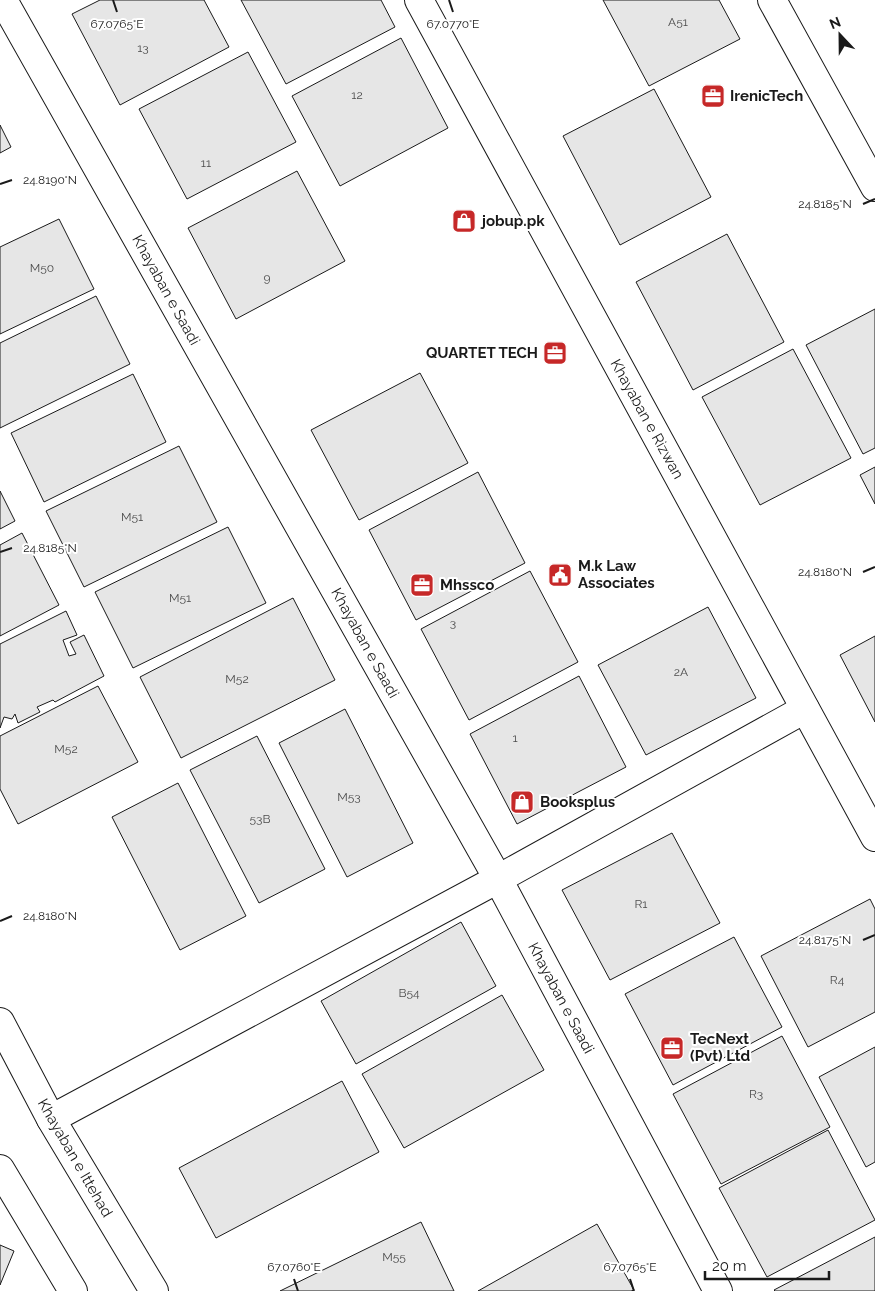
<svg xmlns="http://www.w3.org/2000/svg" width="875" height="1291" viewBox="0 0 875 1291" font-family="Raleway,sans-serif">
<style>
.building{fill:#e6e6e6;stroke:#1a1a1a}
.lines{fill:none;stroke-linecap:round;stroke-linejoin:round}
.street-casing{stroke:#1a1a1a;stroke-width:30}
.primary-casing{stroke:#1a1a1a;stroke-width:30}
.street{stroke:#fff;stroke-width:28}
.primary{stroke:#fff;stroke-width:28}
.ticks{fill:none;stroke:#1a1a1a;stroke-width:2}
.labels{text-anchor:middle;stroke-width:4;stroke-linejoin:round;paint-order:stroke}
.number-label{font-size:12px;fill:#4d4d4d}
.poi-label{font-size:15px;font-weight:bold;fill:#1a1a1a;stroke:#fff;text-anchor:start}
.street-label{font-size:15px;fill:#1a1a1a;stroke:#fff}
.ticks-label{font-size:12px;text-anchor:middle;fill:#1a1a1a;stroke:#fff;stroke-width:4;stroke-linejoin:round;paint-order:stroke}
</style>
<rect width="100%" height="100%" fill="#fff"/>
<!-- building -->
<g class="building">
<path d="M100,0H204L229,47L120,105L72,14Z"/>
<path d="M241,0H381L395,27L286,84Z"/>
<path d="M603,0H719L740,39L649,86Z"/>
<path d="M401,38L448,128L340,186L292,96Z"/>
<path d="M248,52L296,142L187,199L139,109Z"/>
<path d="M654,89L711,197L620,245L563,136Z"/>
<path d="M0,125L11,147L0,153Z"/>
<path d="M297,171L345,261L236,319L188,228Z"/>
<path d="M59,219L94,289L0,334V247Z"/>
<path d="M727,234L784,342L693,390L636,282Z"/>
<path d="M96,296L130,364L0,428V343Z"/>
<path d="M875,309V448L863,454L806,345Z"/>
<path d="M793,349L851,458L760,505L702,397Z"/>
<path d="M420,373L468,463L359,520L311,430Z"/>
<path d="M133,374L166,442L44,502L11,433Z"/>
<path d="M179,446L217,522L84,587L46,511Z"/>
<path d="M875,467V504L860,475Z"/>
<path d="M478,472L525,563L416,620L369,530Z"/>
<path d="M0,491L15,521L0,529Z"/>
<path d="M228,527L266,603L133,668L95,592Z"/>
<path d="M22,533L59,605L0,636V545Z"/>
<path d="M530,571L578,662L469,720L421,629Z"/>
<path d="M293,598L335,680L181,758L140,677Z"/>
<path d="M708,607L756,698L646,755L598,665Z"/>
<path d="M66,611L77,635L63,640L69,656L76,654L70,642L84,635L104,676L55,702L53,700L37,707L40,712L18,723L15,714L12,719L4,717L0,728V644Z"/>
<path d="M875,636V722L840,655Z"/>
<path d="M579,676L626,767L517,824L470,734Z"/>
<path d="M98,686L138,762L18,824L0,789V736Z"/>
<path d="M345,709L413,843L347,877L279,743Z"/>
<path d="M257,736L325,869L259,903L190,770Z"/>
<path d="M178,783L246,916L180,950L112,817Z"/>
<path d="M672,833L720,923L610,980L562,890Z"/>
<path d="M870,899L875,909V1012L808,1047L761,956Z"/>
<path d="M461,922L496,986L356,1064L321,1001Z"/>
<path d="M734,937L782,1027L673,1085L625,994Z"/>
<path d="M502,995L544,1070L404,1148L362,1074Z"/>
<path d="M782,1036L830,1127L721,1184L673,1094Z"/>
<path d="M875,1047V1162L866,1167L819,1077Z"/>
<path d="M342,1081L379,1152L216,1238L179,1168Z"/>
<path d="M828,1130L875,1220L767,1277L719,1188Z"/>
<path d="M421,1222L454,1291H280Z"/>
<path d="M597,1224L634,1290L631,1291H478Z"/>
<path d="M875,1237V1291H775L774,1290Z"/>
<path d="M0,1245L14,1251L0,1285Z"/>
</g>
<g class="lines">
<!-- street casing -->
<g class="street-casing">
<g id="street">
<path d="M3,0L498,879L718,1291"/>
<path d="M419,0L875,837"/>
<path d="M772,0L875,187"/>
<path d="M51,1119L498,879L805,709"/>
</g>
</g>
<!-- primary casing -->
<g class="primary-casing">
<g id="primary">
<path d="M0,1022L51,1119L154,1291"/>
<path d="M0,1169L73,1291"/>
</g>
</g>
<!-- street -->
<use href="#street" class="street"/>
<!-- primary -->
<use href="#primary" class="primary"/>
</g>
<!-- ticks -->
<path class="ticks" d="M113,0L117,12M449,0L453,12M0,184L12,180M863,204L875,199M0,552L12,548M863,572L875,567M0,921L12,916M863,940L875,935M294,1279L298,1291M630,1279L634,1291"/>
<!-- icons -->
<defs>
<g id="office-square" transform="scale(1.25)"><rect x="-9" y="-9" width="18" height="18" rx="4" fill="#c62828" stroke="#fff"/><path d="M-6-3h4V-5.5h4V-3h4V5H-6ZM-1-4.5V-3h2v-1.5ZM-6 0V1H6V0Z" fill="#fff"/></g>
<g id="shop-square" transform="scale(1.25)"><rect x="-9" y="-9" width="18" height="18" rx="4" fill="#c62828" stroke="#fff"/><path d="M-5-2.5h2.3a2.7 3.5 0 0 1 5.4 0H5L5.5 6h-11ZM-1.5-2.5h3a1.5 2.3 0 0 0-3 0Z" fill="#fff"/></g>
<g id="civic-square" transform="scale(1.25)"><rect x="-9" y="-9" width="18" height="18" rx="4" fill="#c62828" stroke="#fff"/><path d="M-.6-6.5H3V-4.5H.6V-3L4-1V1h2V6H-6V1h2V-1L-.6-3ZM-1.2 2.5V6h2.4V2.5Z" fill="#fff"/></g>
</defs>
<g fill-rule="evenodd">
<use href="#office-square" x="713" y="96"/>
<use href="#shop-square" x="464" y="221"/>
<use href="#office-square" x="555" y="353"/>
<use href="#civic-square" x="560" y="575"/>
<use href="#office-square" x="422" y="585"/>
<use href="#shop-square" x="522" y="802"/>
<use href="#office-square" x="672" y="1048"/>
</g>
<g class="labels">
<!-- number labels -->
<g class="number-label">
<text x="678" y="26">A51</text>
<text x="143" y="52">13</text>
<text x="357" y="99">12</text>
<text x="206" y="167">11</text>
<text x="42" y="272">M50</text>
<text x="267" y="282">9</text>
<text x="132" y="521">M51</text>
<text x="180" y="602">M51</text>
<text x="453" y="627">3</text>
<text x="681" y="676">2A</text>
<text x="237" y="683">M52</text>
<text x="515" y="742">1</text>
<text x="66" y="753">M52</text>
<text x="349" y="801">M53</text>
<text x="260" y="823">53B</text>
<text x="641" y="908">R1</text>
<text x="837" y="984">R4</text>
<text x="409" y="997">B54</text>
<text x="756" y="1098">R3</text>
<text x="394" y="1261">M55</text>
</g>
<!-- poi labels -->
<g class="poi-label">
<text x="730" y="101">IrenicTech</text>
<text x="482" y="226">jobup.pk</text>
<text x="538" y="358" text-anchor="end">QUARTET TECH</text>
<text x="578" y="571">M.k Law<tspan x="578" dy="17">Associates</tspan></text>
<text x="440" y="590">Mhssco</text>
<text x="540" y="807">Booksplus</text>
<text x="690" y="1044">TecNext<tspan x="690" dy="17">(Pvt) Ltd</tspan></text>
</g>
<!-- street labels -->
<g class="street-label">
<text transform="translate(166 290) rotate(61)" y="5">Khayaban e Saadi</text>
<text transform="translate(647 419) rotate(61)" y="5">Khayaban e Rizwan</text>
<text transform="translate(365 643) rotate(61)" y="5">Khayaban e Saadi</text>
<text transform="translate(561 998) rotate(62)" y="5">Khayaban e Saadi</text>
<text transform="translate(75 1158) rotate(60)" y="5">Khayaban e Ittehad</text>
</g>
</g>
<g class="ticks-label">
<text x="117" y="28">67.0765°E</text>
<text x="453" y="28">67.0770°E</text>
<text x="50" y="184">24.8190°N</text>
<text x="825" y="208">24.8185°N</text>
<text x="50" y="552">24.8185°N</text>
<text x="825" y="576">24.8180°N</text>
<text x="50" y="920">24.8180°N</text>
<text x="825" y="944">24.8175°N</text>
<text x="294" y="1271">67.0760°E</text>
<text x="630" y="1271">67.0765°E</text>
</g>
<!-- north arrow -->
<g transform="translate(840 35) rotate(338)" stroke="#ffffff" stroke-width="4" paint-order="stroke">
<path d="M0-4L9 19L0 12L-9 19Z" fill="#1a1a1a"/>
<text y="-8" font-size="14" font-weight="bold" text-anchor="middle" fill="#1a1a1a">N</text>
</g>
<!-- scale -->
<path d="M705 1271v8h124v-8" fill="none" stroke="#1a1a1a" stroke-width="2.5"/>
<text x="712" y="1271" font-size="15" fill="#1a1a1a" stroke="#ffffff" stroke-width="4" paint-order="stroke">20 m</text>
</svg>
